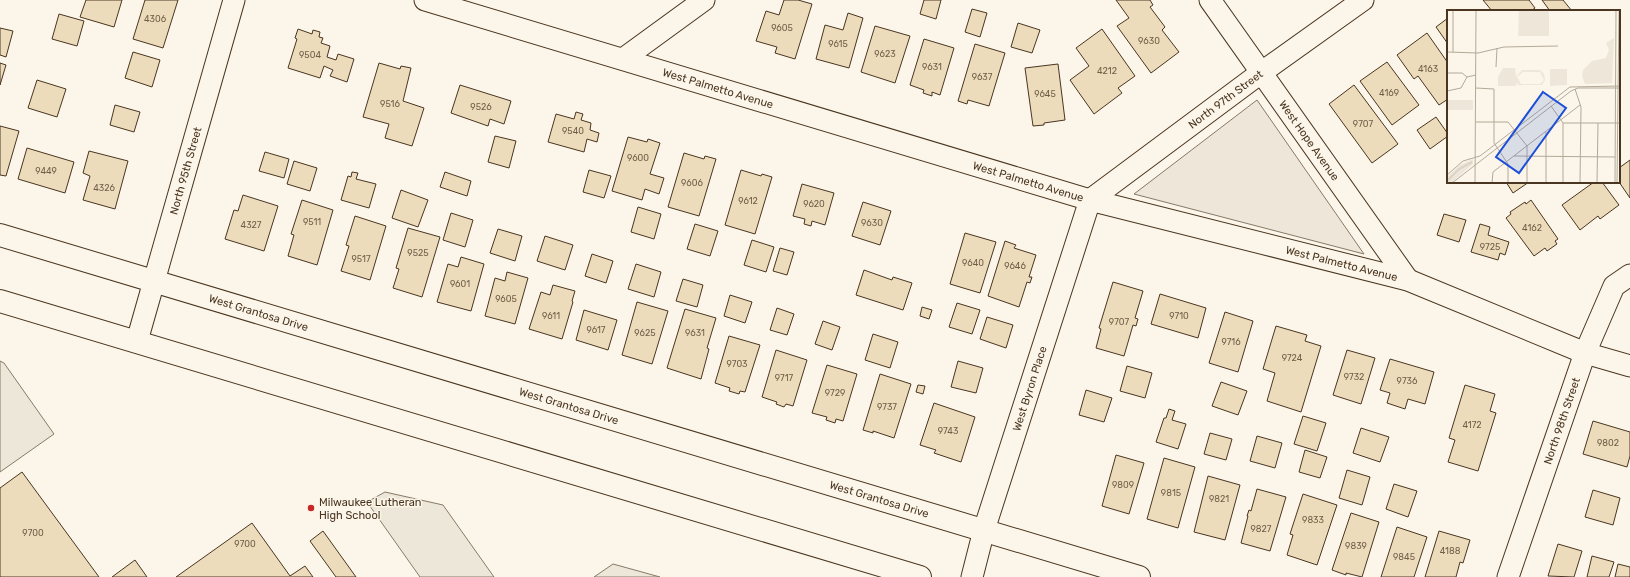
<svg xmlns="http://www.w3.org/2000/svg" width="1630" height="577" viewBox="0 0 1630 577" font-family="Rubik,sans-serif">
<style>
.green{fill:#ede6d9;stroke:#887966}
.parking{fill:#ede7d9;stroke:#887966}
.building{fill:#ecdcbc;stroke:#4a3520}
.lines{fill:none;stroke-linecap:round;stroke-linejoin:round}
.minor-casing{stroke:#4a3520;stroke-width:23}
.tertiary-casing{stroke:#4a3520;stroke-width:24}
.minor{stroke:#fbf6e9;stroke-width:21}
.tertiary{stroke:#fbf6e9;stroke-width:22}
.poi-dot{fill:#c62828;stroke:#fbf6e9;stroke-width:1.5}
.labels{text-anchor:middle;stroke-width:3;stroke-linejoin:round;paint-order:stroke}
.number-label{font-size:9px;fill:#725f47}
.street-label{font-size:11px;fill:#4a3520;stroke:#fbf6e9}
.poi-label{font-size:11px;fill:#4a3520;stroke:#fbf6e9;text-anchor:start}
.inset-river{fill:none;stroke:#dcd4c6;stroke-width:2}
.inset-road{fill:none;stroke:#b4a999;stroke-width:1}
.view{fill:#1d4ed8;fill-opacity:0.15;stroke:#1d4ed8;stroke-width:2}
.inset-edge{fill:none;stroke:#4a3520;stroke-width:2}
</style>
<rect width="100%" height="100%" fill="#fbf6e9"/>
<!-- green -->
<path class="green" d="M1257,100L1364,254L1134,194Z"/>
<!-- parking -->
<g class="parking">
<path d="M0,361L4,363L54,434L0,472Z"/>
<path d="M385,492L443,505L494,577H420L367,502Z"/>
<path d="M613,564L660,577H594Z"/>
</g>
<!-- building -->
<g class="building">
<path d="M86,0H122L114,27L80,17Z"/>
<path d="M145,0H178L163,48L133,39Z"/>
<path d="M784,0H798L812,4L795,59L775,53L777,47L756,41L766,11L779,15Z"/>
<path d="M924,0H941L936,19L920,14Z"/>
<path d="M1116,0H1150L1153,5L1150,7L1165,27L1162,30L1179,52L1151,73L1117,26L1129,18Z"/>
<path d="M1483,0H1529L1535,8L1531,11H1492Z"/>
<path d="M1542,0H1563L1572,11H1550Z"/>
<path d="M972,9L987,13L980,37L965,32Z"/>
<path d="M848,13L863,18L849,68L816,59L825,25L843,30Z"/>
<path d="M59,14L84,21L77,46L52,39Z"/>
<path d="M1448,18V44L1436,27Z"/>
<path d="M1018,23L1040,30L1032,53L1011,47Z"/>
<path d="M875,26L910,36L895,83L861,72Z"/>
<path d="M0,28L13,31L6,57L0,55Z"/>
<path d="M298,29L312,34L313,30L320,32L319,37L323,38L321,43L330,46L327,57L336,60L338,54L354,59L347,82L330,76L333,70L324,66L320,78L288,68L297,39L295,38Z"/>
<path d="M1102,29L1135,76L1118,88L1122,93L1094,114L1070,80L1089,66L1076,48Z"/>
<path d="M1427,33L1448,63V99L1439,105L1418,76L1414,79L1397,55Z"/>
<path d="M924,39L954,48L940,95L932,92V96L923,93L924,90L910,85Z"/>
<path d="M975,44L1005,53L989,106L968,100L967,104L958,101Z"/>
<path d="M133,52L160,60L152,87L125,78Z"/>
<path d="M1387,62L1419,105L1392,125L1360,81Z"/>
<path d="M0,63L6,65L0,85Z"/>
<path d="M379,63L400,69L401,66L411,68L403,101L424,108L412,146L385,138L389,124L363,117Z"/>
<path d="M1058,64L1065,120L1044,123V125L1033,126L1025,68Z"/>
<path d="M37,80L66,89L57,117L28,108Z"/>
<path d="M460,85L511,101L504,124L490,119L488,126L451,113Z"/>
<path d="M1354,85L1398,144L1372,163L1329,104Z"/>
<path d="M115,105L140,112L134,132L110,125Z"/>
<path d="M576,112L583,114L581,120L591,123L590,130L599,133L597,142L587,139L584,152L548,142L556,114L574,119Z"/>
<path d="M1436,117L1448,134V136L1430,149L1417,130Z"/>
<path d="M0,126L19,131L6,176L0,175Z"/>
<path d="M495,136L516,141L509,168L488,162Z"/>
<path d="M628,137L647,142L648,139L660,143L650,174L664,178L659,194L645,189L642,200L612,191Z"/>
<path d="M27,148L74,162L65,193L18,179Z"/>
<path d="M89,151L128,161L115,209L83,200L90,176L83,173Z"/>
<path d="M265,152L289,159L284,178L259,171Z"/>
<path d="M684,153L704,159L705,156L716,159L699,216L668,207Z"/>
<path d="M1630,160V198L1619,182V168Z"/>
<path d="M294,161L317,168L310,191L287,184Z"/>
<path d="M589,170L611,176L604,198L583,192Z"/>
<path d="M741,170L761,176L762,174L772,177L755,234L725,225Z"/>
<path d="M352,172L358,173L356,179L376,184L369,208L341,200L348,176L351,177Z"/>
<path d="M445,172L471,181L467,196L440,187Z"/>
<path d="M1506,182H1529L1513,193Z"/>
<path d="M1594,182H1602L1619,205L1600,219L1598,216L1580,230L1562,205Z"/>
<path d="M802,184L834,193L825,225L812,221L811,226L804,224L805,219L793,216Z"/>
<path d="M401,190L428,200L418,227L392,218Z"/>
<path d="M243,195L278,206L264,251L225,239L234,210L238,211Z"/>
<path d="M302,200L333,210L317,265L288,256L294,235L291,234Z"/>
<path d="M1531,200L1558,239L1555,241L1557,244L1547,251L1545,248L1534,256L1506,218L1511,214L1510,212L1525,202L1526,204Z"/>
<path d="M863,202L891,211L880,245L852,236Z"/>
<path d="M638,207L661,214L654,239L631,232Z"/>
<path d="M451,213L473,220L465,247L443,240Z"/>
<path d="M1444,214L1466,220L1459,242L1437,235Z"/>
<path d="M355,216L386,226L370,280L341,271L349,246L346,245Z"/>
<path d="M695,224L718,231L710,256L687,249Z"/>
<path d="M1480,224L1490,227L1488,235L1509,242L1505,255L1500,253L1498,260L1471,252Z"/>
<path d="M408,228L440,237L422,297L393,288L399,269L396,268Z"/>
<path d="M498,229L522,236L515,261L490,253Z"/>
<path d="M965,233L996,242L980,293L950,284Z"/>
<path d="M545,236L573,245L565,270L537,261Z"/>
<path d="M752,240L774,247L766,272L744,265Z"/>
<path d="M1005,241L1016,245L1014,248L1036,255L1029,277H1032L1030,283L1027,282L1019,307L988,296Z"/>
<path d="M780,248L794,252L787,275L773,271Z"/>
<path d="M592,254L613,261L606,283L585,276Z"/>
<path d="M461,257L484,264L471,311L437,302L448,264L458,267Z"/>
<path d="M636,264L661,272L654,297L628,289Z"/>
<path d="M864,270L892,280L893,277L912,283L903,310L856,295Z"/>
<path d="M507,272L528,278L515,324L485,316L495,278L505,281Z"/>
<path d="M683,279L703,285L697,307L676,301Z"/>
<path d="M1113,282L1143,291L1135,318L1138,319L1136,326L1133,325L1124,356L1096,348L1101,329L1099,328Z"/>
<path d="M553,285L575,291L572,301L573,302L562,339L529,329L541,292L550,295Z"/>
<path d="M1160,294L1206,308L1198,338L1151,324Z"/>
<path d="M730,295L752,302L745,323L724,316Z"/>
<path d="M637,302L668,311L652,364L622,355Z"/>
<path d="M957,303L980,310L972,334L949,327Z"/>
<path d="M922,307L932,310L929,319L920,316Z"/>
<path d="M777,308L794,314L787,335L770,330Z"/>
<path d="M685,309L716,318L707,348L709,349L701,379L667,368Z"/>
<path d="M584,310L617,320L608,350L576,340Z"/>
<path d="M1225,312L1253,321L1238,372L1209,363Z"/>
<path d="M987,317L1013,325L1006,348L980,339Z"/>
<path d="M823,321L840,327L832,350L815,344Z"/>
<path d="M1276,326L1307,335L1305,341L1321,346L1301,412L1267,401L1275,373L1263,369Z"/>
<path d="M873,334L898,342L890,368L865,360Z"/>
<path d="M729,336L760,345L745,392L740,391L739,394L729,391L730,388L715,383Z"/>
<path d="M776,350L807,360L793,406L786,404L784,407L776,404L777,402L762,397Z"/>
<path d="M1347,350L1375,358L1361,404L1333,395Z"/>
<path d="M1390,359L1434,372L1425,404L1408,399L1405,409L1387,403L1390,393L1380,390Z"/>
<path d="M958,361L983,368L976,393L951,387Z"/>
<path d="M827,365L857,374L843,421L836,419L835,423L826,420L827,417L812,413Z"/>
<path d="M1127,366L1152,373L1145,398L1120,391Z"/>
<path d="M880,374L911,384L894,438L873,431V433L863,430Z"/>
<path d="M1221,382L1247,391L1238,415L1212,406Z"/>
<path d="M918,385L925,386L923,394L916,392Z"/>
<path d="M1465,385L1495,394L1490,411L1496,413L1478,471L1448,462L1455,440L1449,438Z"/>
<path d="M1086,390L1112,398L1104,422L1079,415Z"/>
<path d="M934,403L975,417L961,462L934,453L936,450L920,445Z"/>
<path d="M1169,409L1175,411L1172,420L1186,424L1178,449L1156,442L1164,418H1166Z"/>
<path d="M1303,416L1326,423L1317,451L1294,444Z"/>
<path d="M1593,421L1630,432V456L1627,467L1583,454Z"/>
<path d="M1361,428L1389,437L1380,462L1353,453Z"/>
<path d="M1210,433L1232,439L1226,460L1204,454Z"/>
<path d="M1257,436L1282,443L1275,468L1250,461Z"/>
<path d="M1305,450L1327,457L1320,478L1299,472Z"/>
<path d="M1116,455L1144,463L1129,514L1102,506Z"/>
<path d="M1164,458L1195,467L1178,528L1147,519Z"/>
<path d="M1347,470L1370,477L1362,505L1339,498Z"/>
<path d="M22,472L99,577H0V488Z"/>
<path d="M1208,476L1240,485L1225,540L1194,532Z"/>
<path d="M1394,484L1417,491L1408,517L1386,509Z"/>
<path d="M1257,489L1286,497L1270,551L1241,543L1248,516H1247L1249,510L1251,511Z"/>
<path d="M1593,490L1620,498L1613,525L1585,517Z"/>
<path d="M1303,494L1337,505L1317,565L1287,555L1293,535L1290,534Z"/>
<path d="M1351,513L1379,522L1362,577L1346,573V575L1332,570Z"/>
<path d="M252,523L290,576L305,566L313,577H176Z"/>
<path d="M1397,527L1427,537L1414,577H1381Z"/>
<path d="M323,531L356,577H336L310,541Z"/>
<path d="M1439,531L1470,540L1463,563L1460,562L1456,577H1425Z"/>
<path d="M1558,544L1582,551L1574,577L1548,576Z"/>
<path d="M1592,556L1614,562L1609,577H1587Z"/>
<path d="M135,560L147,577H112Z"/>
<path d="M1618,564L1630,567V577H1615Z"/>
</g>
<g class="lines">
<!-- minor casing -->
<g class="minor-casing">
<g id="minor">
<path id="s1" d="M425,0L1090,200L1408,280L1585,353L1630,366"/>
<path id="s2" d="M1210,0L1408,280"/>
<path d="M623,59L704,0"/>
<path id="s3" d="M137,341L234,0"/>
<path id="s4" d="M972,577L984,530L1090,200L1262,72L1363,0"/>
<path id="s5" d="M1508,577L1585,353L1614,286L1630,275"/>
</g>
</g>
<!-- tertiary casing -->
<g class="tertiary-casing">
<g id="tertiary">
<path id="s6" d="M0,235L1139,577"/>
<path d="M0,301L920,577"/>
</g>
</g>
<!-- minor -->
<use href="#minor" class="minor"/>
<!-- tertiary -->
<use href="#tertiary" class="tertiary"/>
</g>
<!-- markers -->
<circle class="poi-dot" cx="311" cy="508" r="4"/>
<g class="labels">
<!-- number labels -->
<g class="number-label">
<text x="155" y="22">4306</text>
<text x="782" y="31">9605</text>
<text x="1149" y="44">9630</text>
<text x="838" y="47">9615</text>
<text x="885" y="57">9623</text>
<text x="310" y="58">9504</text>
<text x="932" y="70">9631</text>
<text x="1428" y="72">4163</text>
<text x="1107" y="74">4212</text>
<text x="982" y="80">9637</text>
<text x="1389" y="96">4169</text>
<text x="1045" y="97">9645</text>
<text x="390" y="107">9516</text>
<text x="481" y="110">9526</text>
<text x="1363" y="127">9707</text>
<text x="573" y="134">9540</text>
<text x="638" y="161">9600</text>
<text x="46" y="174">9449</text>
<text x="692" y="186">9606</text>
<text x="104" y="191">4326</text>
<text x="748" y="204">9612</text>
<text x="814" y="207">9620</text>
<text x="312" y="225">9511</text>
<text x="872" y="226">9630</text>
<text x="251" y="228">4327</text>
<text x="1532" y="231">4162</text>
<text x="1490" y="250">9725</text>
<text x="418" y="256">9525</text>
<text x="361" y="262">9517</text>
<text x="973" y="266">9640</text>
<text x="1015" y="269">9646</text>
<text x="460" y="287">9601</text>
<text x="506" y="302">9605</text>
<text x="551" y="319">9611</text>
<text x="1179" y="319">9710</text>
<text x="1119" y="325">9707</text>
<text x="596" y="333">9617</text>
<text x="645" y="336">9625</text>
<text x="695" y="336">9631</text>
<text x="1231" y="345">9716</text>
<text x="1292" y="361">9724</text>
<text x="737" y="367">9703</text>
<text x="1354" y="380">9732</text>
<text x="784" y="381">9717</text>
<text x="1407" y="384">9736</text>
<text x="835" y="396">9729</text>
<text x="887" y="410">9737</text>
<text x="1472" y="428">4172</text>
<text x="948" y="434">9743</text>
<text x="1608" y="446">9802</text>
<text x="1123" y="488">9809</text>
<text x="1171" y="496">9815</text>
<text x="1219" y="502">9821</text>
<text x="1313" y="523">9833</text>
<text x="1261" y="532">9827</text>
<text x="33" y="536">9700</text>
<text x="245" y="547">9700</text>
<text x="1356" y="549">9839</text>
<text x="1450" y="554">4188</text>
<text x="1404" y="560">9845</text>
</g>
<!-- street labels -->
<g class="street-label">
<text dy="4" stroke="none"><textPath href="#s1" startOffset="306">West Palmetto Avenue</textPath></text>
<text dy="4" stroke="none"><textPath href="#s4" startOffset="564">North 97th Street</textPath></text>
<text dy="4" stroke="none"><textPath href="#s2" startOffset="172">West Hope Avenue</textPath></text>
<text dy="4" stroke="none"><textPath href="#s3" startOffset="177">North 95th Street</textPath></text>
<text dy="4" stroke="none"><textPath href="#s1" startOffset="630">West Palmetto Avenue</textPath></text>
<text dy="4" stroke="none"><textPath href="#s1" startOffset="954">West Palmetto Avenue</textPath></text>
<text dy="4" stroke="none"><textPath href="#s6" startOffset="270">West Grantosa Drive</textPath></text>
<text dy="4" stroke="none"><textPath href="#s4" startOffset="197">West Byron Place</textPath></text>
<text dy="4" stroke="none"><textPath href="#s6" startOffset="594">West Grantosa Drive</textPath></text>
<text dy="4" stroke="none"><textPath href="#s5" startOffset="165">North 98th Street</textPath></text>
<text dy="4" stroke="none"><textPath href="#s6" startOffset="918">West Grantosa Drive</textPath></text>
</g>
<!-- poi labels -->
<g class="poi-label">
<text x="319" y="506">Milwaukee Lutheran<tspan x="319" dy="13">High School</tspan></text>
</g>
</g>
<!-- overview -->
<g transform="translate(1447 10)">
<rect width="173" height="173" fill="#fbf6e9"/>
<path d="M72,0H102V26H71ZM167,28L165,73L138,74L135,66L136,60L145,51L159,48L162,40L159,33ZM56,58H68L69,67L75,60H93L97,64L98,70L95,75H71L70,72L69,76H51V67ZM76,62H93L97,70L93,74H74L70,67ZM103,59H120V75L103,76ZM0,90H26V100H0ZM26,149V154L4,173H0V167L13,155Z" fill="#ede6d9" fill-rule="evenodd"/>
<path class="inset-river" d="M0,171L12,159L25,152"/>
<path class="inset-road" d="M6,0V42M0,42L31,43L57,37L111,36M49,57L50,38M0,63H15L20,67L29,65M29,78L47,79V133L61,154V173M128,79L134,97L133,173M0,81L14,78L20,67M104,96L116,113V173M29,112H61L80,136V173M116,113H173M99,122V173M67,146L168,147M0,165L16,151L33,146L123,77L173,76M5,173L124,81L131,78H173M28,173L29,0M45,173L46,162L133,95M150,173L151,113M168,173L169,0M170,173L172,0"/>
<path class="view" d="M96,82L119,98L72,163L49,147Z"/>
<rect width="173" height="173" class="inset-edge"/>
</g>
</svg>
